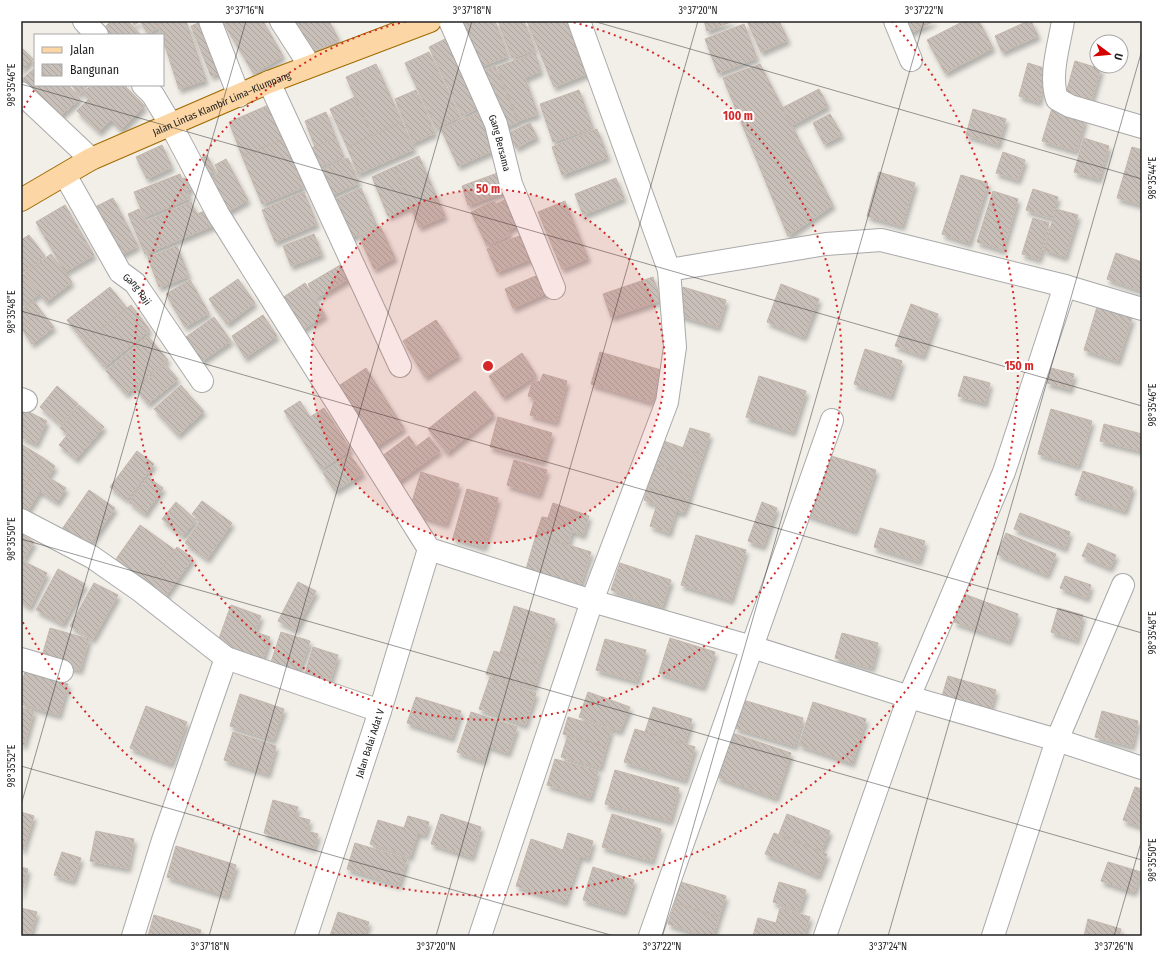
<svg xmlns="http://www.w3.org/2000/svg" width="1163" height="957" viewBox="0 0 1163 957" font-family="'Fira Sans Condensed',sans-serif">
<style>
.building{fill:url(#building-back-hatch);stroke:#c4b6ab;filter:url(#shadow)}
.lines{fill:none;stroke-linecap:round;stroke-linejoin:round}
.minor-casing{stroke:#a9a9a9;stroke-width:24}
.primary-casing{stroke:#a06b00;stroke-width:24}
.minor{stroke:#fff;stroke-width:22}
.primary{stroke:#fcd6a4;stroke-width:22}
.ticks{fill:none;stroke:#222;stroke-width:1;stroke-opacity:0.45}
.ring{fill:none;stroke:#d62828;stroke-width:2;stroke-dasharray:2 4}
.labels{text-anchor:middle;stroke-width:4;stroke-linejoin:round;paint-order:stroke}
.street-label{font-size:10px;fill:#222;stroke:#fff}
.centre{fill:#d62828;stroke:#fff;stroke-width:2}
.ring-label{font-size:12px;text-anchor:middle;font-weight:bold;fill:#d62828;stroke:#fff;stroke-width:4;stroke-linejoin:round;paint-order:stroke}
.neatline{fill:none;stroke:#222;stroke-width:1.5}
.ticks-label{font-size:10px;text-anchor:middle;fill:#222}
</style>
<defs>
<pattern id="building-back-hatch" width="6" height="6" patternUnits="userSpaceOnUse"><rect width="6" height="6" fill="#c7bfb8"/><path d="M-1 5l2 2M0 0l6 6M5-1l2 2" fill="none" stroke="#aba49e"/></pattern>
<filter id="shadow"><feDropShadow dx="2.5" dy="4.5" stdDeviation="2" flood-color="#0004"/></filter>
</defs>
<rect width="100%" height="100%" fill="#f2efe9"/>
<!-- building -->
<g class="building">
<path d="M111,21H128L141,35H102L99,33Z"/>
<path d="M132,21H155L159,27L148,34L140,21L134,25Z"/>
<path d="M157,21H186L206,80L179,89Z"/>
<path d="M203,21L227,70L211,76L191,26Z"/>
<path d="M230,21H263L283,56L254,74L224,24Z"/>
<path d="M299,21H329L339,40L309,55L293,24Z"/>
<path d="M466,21H495L508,56L477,68L459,24Z"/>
<path d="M498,21H524L535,50L512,58Z"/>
<path d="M527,21H570L591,72L554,87Z"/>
<path d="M704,21H734L707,31Z"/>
<path d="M747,21H779L788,40L761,52Z"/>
<path d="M899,21H935L905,35Z"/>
<path d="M964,21H979L993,48L945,73L927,40Z"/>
<path d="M1028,21H1031L1038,36L1002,52L995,36Z"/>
<path d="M744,24L757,58L718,73L705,39Z"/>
<path d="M453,35L486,104L462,116L429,47Z"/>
<path d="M21,47L33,59L21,71Z"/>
<path d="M429,52L460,117L436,128L405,63Z"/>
<path d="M535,53L541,71L525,78L538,114L518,121L497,67Z"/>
<path d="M1075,61L1101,69L1089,108L1064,100Z"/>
<path d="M1028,63L1047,69L1039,102L1019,96Z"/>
<path d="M376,64L402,122L372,136L346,77Z"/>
<path d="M760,64L833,205L788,236L723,78Z"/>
<path d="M495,66L518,122L501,129L478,74Z"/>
<path d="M35,68V85H68L80,99L54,121L21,82V80Z"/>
<path d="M71,85H89L79,94Z"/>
<path d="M91,85H124L145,106L121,130L111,120L99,132L77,111L89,99L83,93Z"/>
<path d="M819,89L828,106L792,125L782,108Z"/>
<path d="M416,90L435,133L413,143L395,99Z"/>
<path d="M579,90L593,128L553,142L540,104Z"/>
<path d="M355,97L372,136L347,147L330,109Z"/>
<path d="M271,104L284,139L242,156L229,122Z"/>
<path d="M1052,108L1085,119L1076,151L1042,141Z"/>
<path d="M973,109L1006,119L998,145L966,135Z"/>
<path d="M485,110L501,147L458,166L441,129Z"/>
<path d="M326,112L336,138L315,147L305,121Z"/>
<path d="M830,114L842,135L824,144L813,123Z"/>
<path d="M402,122L414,149L358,174L347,147Z"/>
<path d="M530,123L537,137L516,148L509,133Z"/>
<path d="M597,129L608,157L562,175L552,147Z"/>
<path d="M336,138L344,157L314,169L306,150Z"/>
<path d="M1084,138L1109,146L1099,179L1074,172Z"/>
<path d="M284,139L304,187L262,204L242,156Z"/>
<path d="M162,145L172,167L147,179L136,157Z"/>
<path d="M1132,147L1142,150V205L1117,198Z"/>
<path d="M1003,152L1025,160L1018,180L996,173Z"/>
<path d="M207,155L215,171L201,179L192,163Z"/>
<path d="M419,156L445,216L419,227L394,167Z"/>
<path d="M348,158L359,183L327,197L316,172Z"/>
<path d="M226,159L248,200L222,215L204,182L219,173L215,165Z"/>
<path d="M394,167L411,206L388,216L372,177Z"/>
<path d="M503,171L510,190L468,205L462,186Z"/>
<path d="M879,172L915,183L902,226L867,216Z"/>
<path d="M180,174L182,179L188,177L192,188L187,191L190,198L144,217L134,192Z"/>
<path d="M961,175L988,183L969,243L942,234Z"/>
<path d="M616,178L624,198L583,215L575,194Z"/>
<path d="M361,188L377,226L345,240L328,203Z"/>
<path d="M1033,189L1058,197L1051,218L1026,210Z"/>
<path d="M993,191L1018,199L1003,250L977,242Z"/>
<path d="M304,192L317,224L275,242L262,210Z"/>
<path d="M513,196L525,222L508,230L510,235L487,246L471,212L494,201L496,204Z"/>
<path d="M113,198L138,246L113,259L89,210Z"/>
<path d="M565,201L588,258L562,269L538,212Z"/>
<path d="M191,202L197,214L212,208L219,223L145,254L128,214L139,209L145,222Z"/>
<path d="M65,205L94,255L65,272L36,222Z"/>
<path d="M1056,209L1078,215L1065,257L1044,250Z"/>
<path d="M1033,218L1049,223L1039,259L1022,254Z"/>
<path d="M380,226L395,258L374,269L359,236Z"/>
<path d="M529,232L538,256L497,272L487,249Z"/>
<path d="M314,234L322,254L291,266L283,246Z"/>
<path d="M29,235L45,256L21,274V240Z"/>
<path d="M177,246L189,276L159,287L148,258Z"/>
<path d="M1116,253L1142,262V291L1107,279Z"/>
<path d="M51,254L72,282L46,302L25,273Z"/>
<path d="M342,264L350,278L316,298L308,284Z"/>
<path d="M545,272L553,290L513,308L505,289Z"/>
<path d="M24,274L39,294L21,307V276Z"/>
<path d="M653,277L661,300L611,317L603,294Z"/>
<path d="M238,279L255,303L227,324L209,299Z"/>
<path d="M190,280L209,313L185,327L166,294Z"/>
<path d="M305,283L325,315L296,334L276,302Z"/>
<path d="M781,284L819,299L804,337L767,322Z"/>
<path d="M110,287L127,308L84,342L67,320Z"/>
<path d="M683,287L726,300L718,327L675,314Z"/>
<path d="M34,301L41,311L23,326L21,324V310Z"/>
<path d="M911,304L938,314L923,356L895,346Z"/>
<path d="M131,305L150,330L104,367L84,342Z"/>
<path d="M1097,307L1132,318L1118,361L1084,350Z"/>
<path d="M41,311L54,327L32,344L21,327Z"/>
<path d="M263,315L277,336L245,358L232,336Z"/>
<path d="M214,317L231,341L202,361L186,337Z"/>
<path d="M436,320L459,355L425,377L403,341Z"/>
<path d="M148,336L168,360L126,394L106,371Z"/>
<path d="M865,349L902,361L891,396L854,384Z"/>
<path d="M600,352L661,370L651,402L591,384Z"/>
<path d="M522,353L536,375L503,397L489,376Z"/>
<path d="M165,364L178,379L148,404L136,389Z"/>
<path d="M366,368L391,408L360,429L334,389Z"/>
<path d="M1051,368L1074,374L1070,389L1047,383Z"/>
<path d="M543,374L567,381L556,422L530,415L535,398L528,396L533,380L540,382Z"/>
<path d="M759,376L806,391L793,432L746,417Z"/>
<path d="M964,376L990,383L985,403L958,396Z"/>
<path d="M181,385L191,397L165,421L154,409Z"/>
<path d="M57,386L78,404L61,425L40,407Z"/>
<path d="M475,391L494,414L447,453L428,429Z"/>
<path d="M191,397L204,411L178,435L165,421Z"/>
<path d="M300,401L310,417L324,408L351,450L321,469L284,411Z"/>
<path d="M79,405L104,427L76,459L59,445L68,434L60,428Z"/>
<path d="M21,408L47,421L36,444L21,437Z"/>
<path d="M391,408L404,428L372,449L360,429Z"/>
<path d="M1051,409L1092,421L1078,466L1038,454Z"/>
<path d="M498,417L552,433L543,462L490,447Z"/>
<path d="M1104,424L1142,434V451L1100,441Z"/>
<path d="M690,428L710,434L703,455L683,448Z"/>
<path d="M409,436L416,447L429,437L440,451L395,484L378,459Z"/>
<path d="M664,441L703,455L695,478L656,464Z"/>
<path d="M21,444L42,457L23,489L21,488Z"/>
<path d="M137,451L154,464L127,500L110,487Z"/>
<path d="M825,454L876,470L855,531L805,514Z"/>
<path d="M350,455L363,473L335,491L323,473Z"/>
<path d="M42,457L55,466L48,477L66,488L57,502L40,491L25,515L21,512V492Z"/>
<path d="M514,460L547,470L539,495L507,485Z"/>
<path d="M656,464L695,478L688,501L648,487Z"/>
<path d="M1083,471L1133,487L1125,511L1075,495Z"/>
<path d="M421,472L459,484L446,524L409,512Z"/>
<path d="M148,477L163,488L145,514L129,502Z"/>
<path d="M648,487L688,501L683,513L676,511L669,533L650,526L657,505L644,500Z"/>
<path d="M467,489L498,498L484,547L453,538Z"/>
<path d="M89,490L115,508L86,550L60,532Z"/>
<path d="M202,501L232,523L207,559L185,543L201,520L192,514Z"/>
<path d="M176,502L196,520L183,536L162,519Z"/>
<path d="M762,502L777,508L763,546L748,541Z"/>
<path d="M553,503L589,516L583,535L572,531L568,545L536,535L542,517L548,518Z"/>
<path d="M1020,513L1070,532L1065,548L1014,529Z"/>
<path d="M140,525L175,550L151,584L116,559Z"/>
<path d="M880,528L925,541L919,561L874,547Z"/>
<path d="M1006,533L1056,554L1047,575L997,554Z"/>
<path d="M21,534L34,542L21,564Z"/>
<path d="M536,535L591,552L580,586L526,569Z"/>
<path d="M696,535L746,550L731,600L681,585Z"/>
<path d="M1088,543L1116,555L1110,568L1082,556Z"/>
<path d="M177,547L193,558L162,601L146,590Z"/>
<path d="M23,561L47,573L30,607L21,602V566Z"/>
<path d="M620,563L671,580L662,607L611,590Z"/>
<path d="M58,569L85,584L63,624L36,610Z"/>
<path d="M1065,576L1091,585L1087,598L1060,588Z"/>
<path d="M298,582L316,591L296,630L278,621Z"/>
<path d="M94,583L118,595L93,639L70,626Z"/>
<path d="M964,594L1018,614L1009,641L954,622Z"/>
<path d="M231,605L261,616L255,632L270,637L262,661L217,644Z"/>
<path d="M514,606L555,619L548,643L507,630Z"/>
<path d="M1058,608L1083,615L1077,640L1051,632Z"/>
<path d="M50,628L89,639L80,670L41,660Z"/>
<path d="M507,630L548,643L541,665L500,653Z"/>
<path d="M281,632L310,641L297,677L269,668Z"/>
<path d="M842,633L878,643L872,668L835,658Z"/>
<path d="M670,638L715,652L703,687L659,673Z"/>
<path d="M605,639L646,650L637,681L596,670Z"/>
<path d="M313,647L338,655L328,688L303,680Z"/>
<path d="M494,651L541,665L534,688L486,674Z"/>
<path d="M25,672L68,684L59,715L21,704V685Z"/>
<path d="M948,676L996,690L990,710L942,696Z"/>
<path d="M490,677L536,693L525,725L479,709Z"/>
<path d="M588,692L630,707L620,731L579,717Z"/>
<path d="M240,694L284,709L273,740L230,726Z"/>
<path d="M416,697L461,711L452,738L407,723Z"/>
<path d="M743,700L803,718L795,746L735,728Z"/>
<path d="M813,702L866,719L852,763L799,745Z"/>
<path d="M146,706L187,722L171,764L130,748Z"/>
<path d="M653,707L692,719L684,744L645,732Z"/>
<path d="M21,708L34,711L24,745L21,744Z"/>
<path d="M1102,711L1138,721L1132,746L1095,737Z"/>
<path d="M471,712L517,727L508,753L488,746L483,761L457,752Z"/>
<path d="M568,717L611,730L606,747L563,734Z"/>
<path d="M635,729L695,747L685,780L624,762Z"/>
<path d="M233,732L276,746L268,774L224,760Z"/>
<path d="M732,733L791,753L776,798L717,777Z"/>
<path d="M568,735L606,747L600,768L561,757Z"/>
<path d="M555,759L598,771L590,798L547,785Z"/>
<path d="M615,770L679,788L670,821L605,804Z"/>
<path d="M1135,787L1142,789V827L1123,820Z"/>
<path d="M273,800L298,807L295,816L310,820L307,831L318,834L314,848L264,833Z"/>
<path d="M21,812L34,816L23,850L21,849Z"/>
<path d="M441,814L481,827L472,857L431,844Z"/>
<path d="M612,814L661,829L652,861L602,847Z"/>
<path d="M787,814L830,831L821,852L779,834Z"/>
<path d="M408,816L429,822L425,835L418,833L410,857L370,844L378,820L404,828Z"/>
<path d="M96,831L134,839L128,868L90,861Z"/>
<path d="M568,833L593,841L588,858L580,856L565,902L516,886L531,839L563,850Z"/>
<path d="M774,833L827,854L818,876L765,854Z"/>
<path d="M355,843L407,859L399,885L347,869Z"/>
<path d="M176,846L236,865L227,896L167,877Z"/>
<path d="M62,852L81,858L73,881L54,875Z"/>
<path d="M1108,862L1141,872L1134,892L1101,881Z"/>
<path d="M21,867L28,869L21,895Z"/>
<path d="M593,867L634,880L624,912L583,900Z"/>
<path d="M681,882L726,896L719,917L675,903Z"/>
<path d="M779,882L806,890L799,911L773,902Z"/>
<path d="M675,903L719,917L713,936H705L668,924Z"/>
<path d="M21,908L37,912L30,936H21Z"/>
<path d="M780,908L810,917L804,936H753L758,918L776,923Z"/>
<path d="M338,912L369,922L364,936H330Z"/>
<path d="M154,915L201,930L199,936H148Z"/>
<path d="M1088,919L1121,929L1119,936H1084Z"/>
</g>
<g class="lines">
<!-- minor casing -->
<g class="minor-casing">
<g id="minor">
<path d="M84,21L97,35"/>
<path d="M210,21L239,96"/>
<path d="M281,21L310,66"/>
<path id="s1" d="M450,21L496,124L511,184L554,288"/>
<path d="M895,21L911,60"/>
<path d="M1063,21C1059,46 1049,75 1057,99L1070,106L1142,127"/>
<path d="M269,82L400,366"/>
<path d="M143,85L153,95L171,125L218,214L429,549L592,601L752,647L909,697L1057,740L1142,768"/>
<path d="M21,93L91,159"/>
<path id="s2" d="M65,175L120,272L135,283L202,381"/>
<path d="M669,270L826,244L881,240L1065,286L1142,309"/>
<path d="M21,399L26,401"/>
<path d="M21,520L92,557L142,592L226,658L380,711"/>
<path d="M21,659L62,671"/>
<path d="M133,936L163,840L226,658"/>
<path id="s3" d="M306,936L380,711L429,549"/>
<path d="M480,936L592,601L667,402L675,347L669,270L579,21"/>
<path d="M650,936L832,420"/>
<path d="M825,936L909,697L1004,472L1065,286"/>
<path d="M993,936L1057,740L1123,585"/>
</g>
</g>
<!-- primary casing -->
<g class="primary-casing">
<g id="primary">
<path id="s4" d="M21,200L91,159L269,82L430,21"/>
</g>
</g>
<!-- minor -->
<use href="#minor" class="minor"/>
<!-- primary -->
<use href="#primary" class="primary"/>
</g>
<!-- ticks -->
<path class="ticks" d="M593,21L1142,179M21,84L1142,406M21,311L1142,633M21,539L1142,860M21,766L614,936M21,805L246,21M209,936L472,21M436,936L698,21M662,936L924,21M888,936L1142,50M1114,936L1142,839"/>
<!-- distance rings -->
<circle cx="488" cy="366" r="177" fill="#d62828" fill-opacity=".12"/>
<g class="ring">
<circle cx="488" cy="366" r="177"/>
<path d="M568 21A354 354 0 1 1 408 21"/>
<path d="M21 113A531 531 0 0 1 35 89M892 21A531 531 0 1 1 21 619"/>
</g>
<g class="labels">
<!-- street labels -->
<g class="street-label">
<text dy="4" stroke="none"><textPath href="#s4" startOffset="223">Jalan Lintas Klambir Lima–Klumpang</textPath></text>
<text dy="4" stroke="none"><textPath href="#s1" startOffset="132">Gang Bersama</textPath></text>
<text dy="4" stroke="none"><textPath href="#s2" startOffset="136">Gang Raji</textPath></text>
<text dy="4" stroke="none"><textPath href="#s3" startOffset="203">Jalan Balai Adat V</textPath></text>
</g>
</g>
<circle cx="488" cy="366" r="6" class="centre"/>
<g class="ring-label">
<text x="738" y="120">100 m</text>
<text x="488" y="193">50 m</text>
<text x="1019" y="370">150 m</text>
</g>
<!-- border -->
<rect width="1163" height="957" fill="none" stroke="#ffffff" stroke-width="44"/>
<!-- legend -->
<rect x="34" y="34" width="130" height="52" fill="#ffffff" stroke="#a7a7a7"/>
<rect x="42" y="47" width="20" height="6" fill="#fcd6a4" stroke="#a7a7a7"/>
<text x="70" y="54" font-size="12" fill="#222222">Jalan</text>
<rect x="42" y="64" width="20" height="12" fill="url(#building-back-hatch)" stroke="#a7a7a7"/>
<text x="70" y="74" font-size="12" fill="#222222">Bangunan</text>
<!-- north arrow -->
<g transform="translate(1109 54) rotate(106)"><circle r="19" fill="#ffffff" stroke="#a7a7a7"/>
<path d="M0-3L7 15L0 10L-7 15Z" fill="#d40000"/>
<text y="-6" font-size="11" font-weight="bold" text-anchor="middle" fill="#222222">U</text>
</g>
<rect x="22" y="22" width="1119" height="913" class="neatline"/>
<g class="ticks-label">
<text x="245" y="14">3°37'16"N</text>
<text x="472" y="14">3°37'18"N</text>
<text x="698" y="14">3°37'20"N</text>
<text x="924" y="14">3°37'22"N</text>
<text transform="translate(11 85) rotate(-90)" y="4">98°35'46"E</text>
<text transform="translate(1152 178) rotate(-90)" y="4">98°35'44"E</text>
<text transform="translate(11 312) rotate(-90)" y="4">98°35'48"E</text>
<text transform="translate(1152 405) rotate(-90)" y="4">98°35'46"E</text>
<text transform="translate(11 539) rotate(-90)" y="4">98°35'50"E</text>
<text transform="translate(1152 633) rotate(-90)" y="4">98°35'48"E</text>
<text transform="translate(11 766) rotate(-90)" y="4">98°35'52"E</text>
<text transform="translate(1152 860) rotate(-90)" y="4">98°35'50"E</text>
<text x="210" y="950">3°37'18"N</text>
<text x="436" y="950">3°37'20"N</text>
<text x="662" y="950">3°37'22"N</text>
<text x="888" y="950">3°37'24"N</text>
<text x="1114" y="950">3°37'26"N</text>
</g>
</svg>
